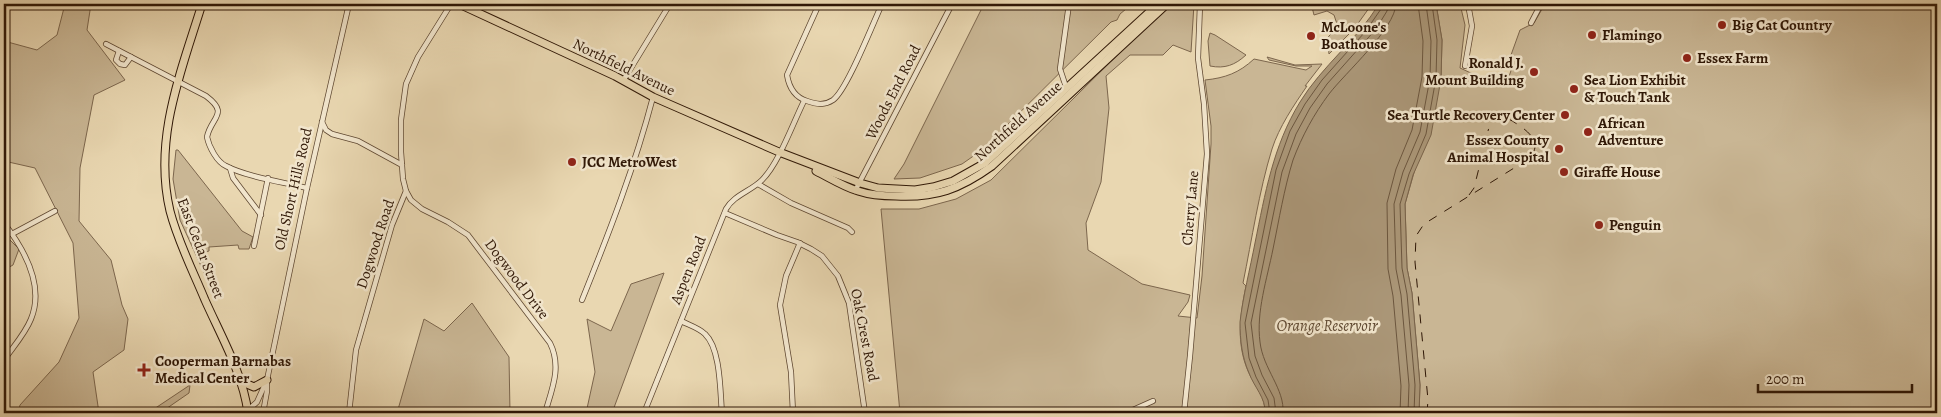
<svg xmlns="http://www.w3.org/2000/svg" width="1941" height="417" viewBox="0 0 1941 417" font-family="Alegreya,serif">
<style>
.green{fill:#c9b694;stroke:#7c664d}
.water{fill:#aa9677;stroke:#79634a}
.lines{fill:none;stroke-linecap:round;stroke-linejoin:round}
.shore{stroke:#6c563e;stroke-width:1}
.street-casing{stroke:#5e4731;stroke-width:6}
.primary-casing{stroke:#2f1706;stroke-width:9}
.street{stroke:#f1e5cc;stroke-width:4.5}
.primary{stroke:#e9d7b1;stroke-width:7}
.rail{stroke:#2f1706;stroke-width:1;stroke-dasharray:9 9;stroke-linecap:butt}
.poi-dot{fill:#8f2418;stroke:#f1e5cc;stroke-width:2}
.labels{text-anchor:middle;stroke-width:5;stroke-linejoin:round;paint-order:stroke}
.poi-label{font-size:15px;font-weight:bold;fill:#2f1706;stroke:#f1e5cc;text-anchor:start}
.street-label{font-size:15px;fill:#2f1706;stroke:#f1e5cc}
.water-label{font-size:16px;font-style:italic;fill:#604a33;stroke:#f1e5cc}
</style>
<rect width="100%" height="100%" fill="#e9d7b1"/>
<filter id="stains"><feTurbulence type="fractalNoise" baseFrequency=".004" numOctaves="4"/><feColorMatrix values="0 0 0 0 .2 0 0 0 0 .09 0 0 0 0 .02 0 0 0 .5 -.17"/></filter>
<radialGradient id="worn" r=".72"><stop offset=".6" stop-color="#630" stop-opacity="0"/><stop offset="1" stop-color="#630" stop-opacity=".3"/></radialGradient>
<!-- green -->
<g class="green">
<path d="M65,4H91L87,30L125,80L94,95L80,168L79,221L111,260L122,305L128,319L124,350L93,372L99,413H18L20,405L59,362L79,318L73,243L35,168L4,161V41L37,50L57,35Z"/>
<path d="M984,4H1132L1120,14L1117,20L1111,22L982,150L962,164L920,178L894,179L904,164Z"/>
<path d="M1176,4H1194L1191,52L1173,45L1163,55H1130L1106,76L1109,108L1101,182L1086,223L1088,250L1142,284L1190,295L1188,302L1178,316L1197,318L1202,276L1211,144V126L1205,80C1225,78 1239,73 1254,59L1306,70L1312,66H1296L1269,60L1267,57L1295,65L1322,64L1305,86H1307C1294,105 1279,127 1272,149C1259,191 1252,239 1243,283L1246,286C1240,315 1236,343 1248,371C1254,385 1266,397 1265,413H900L881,209H919L956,199L991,180L1162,11Z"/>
<path d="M1307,4H1372L1354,29L1329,54L1327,38L1338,27L1334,15L1327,11L1314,15L1312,7Z"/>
<path d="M1436,4H1460L1465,25L1460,68L1499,86L1507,82L1513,65L1511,55L1520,30L1534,23L1545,4H1937V413H1419L1420,385L1412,293L1407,268L1405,204L1441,79L1442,40Z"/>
<path d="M1210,33L1215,35L1246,55C1235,65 1225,69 1210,66L1208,41Z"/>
<path d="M176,150H178L242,231L253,237L249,249H239L238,245L209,247V251L205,252L206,263H212V290L180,220L173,179Z"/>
<path d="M6,236L19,249L13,265L4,270V238Z"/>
<path d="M664,273L612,413H586L595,372L587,319L611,331L631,284Z"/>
<path d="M472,303L509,357L510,413H397L424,319L444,331Z"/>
<path d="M190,385L189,393L160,413H148Z"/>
</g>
<!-- water -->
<path class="water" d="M1379,4H1436L1442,40L1441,79L1431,135L1413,175L1405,204L1407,268L1412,293L1420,385L1419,413H1265C1266,398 1254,387 1249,373C1242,357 1240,340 1240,322C1243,296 1250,269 1255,243C1265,194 1273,146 1300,102C1322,66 1357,40 1379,4Z"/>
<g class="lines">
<!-- shore -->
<g class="shore">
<path d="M1270,413L1268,400L1256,377L1249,358L1245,323L1276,170L1290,131L1305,104L1322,80L1365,32L1381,9L1382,4"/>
<path d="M1276,413L1274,398L1262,375L1255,356L1251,323L1282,172L1296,134L1310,108L1327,84L1376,29L1387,11L1389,4"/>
<path d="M1283,413C1285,389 1263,369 1260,342C1256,312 1267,279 1273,249C1279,220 1284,189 1293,160C1302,136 1314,114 1329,94C1345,73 1395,29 1396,4"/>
<path d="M1400,413L1401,386L1393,296L1388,269L1387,203L1396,169L1412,130L1422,77L1423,41L1418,4"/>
<path d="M1408,413L1409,385L1401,295L1396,269L1394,204L1403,172L1420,132L1430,78L1431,41L1426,4"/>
<path d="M1414,413L1415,385L1407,294L1402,268L1400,204L1409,174L1426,134L1436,78L1437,40L1432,4"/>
</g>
<!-- street casing -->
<g class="street-casing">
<g id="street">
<path d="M819,4L787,75C789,87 794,97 807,101C816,104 824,106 833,100C847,90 873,23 882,4"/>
<path d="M1531,23L1541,4"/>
<path d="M106,44L206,96C230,114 211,117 207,137C209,147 217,162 226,166C247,177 283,182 307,188"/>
<path d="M119,51L116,60L120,64L125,65L131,57"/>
<path d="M1465,66L1472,26L1468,4"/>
<path d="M623,81L670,4"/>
<path d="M1066,87L1060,69L1069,4"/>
<path d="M322,122L326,130L332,134L358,141L402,165"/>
<path d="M230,168L233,178L261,215"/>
<path d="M758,184L791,203L848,228L852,232"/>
<path d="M406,191L411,200L422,209L448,222L468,235L550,343C562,367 552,389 545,413"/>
<path d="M855,191L952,4"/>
<path d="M725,213L777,235L797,242L811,249L822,256L838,276L849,303L865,413"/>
<path d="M4,223C24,249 45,285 31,319C25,334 13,347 4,360"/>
<path d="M12,234L55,211"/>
<path d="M254,246L268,178"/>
<path d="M582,300C609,233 635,166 653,97"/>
<path d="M681,321C689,325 699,328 705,334C721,349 720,392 722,413"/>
<path d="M248,410L257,402L267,380L307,188L349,4"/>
<path d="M263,413L267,391V382"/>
<path d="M349,413L356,350L392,225L406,191L403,179L401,152V120L406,84L418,57L451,4"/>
<path d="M644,413L726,209C734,195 751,191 762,180C779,163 793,123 804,101"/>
<path d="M793,413L791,372L780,305L786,276L800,243"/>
<path d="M1126,413L1153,401"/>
<path d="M1184,413L1190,356L1207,154L1204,104L1198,58L1200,4"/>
</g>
</g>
<!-- primary casing -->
<g class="primary-casing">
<g id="primary">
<path d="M202,4C181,72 153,139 170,211C178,242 193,271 205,300C221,336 243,374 248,413"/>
<path d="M459,4L615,76L653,97L779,152L860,183L878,188L915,190L933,187L953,181L985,163L1158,4"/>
<path d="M816,171C830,178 844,187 858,191C870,195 883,196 896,196C936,198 960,189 992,166L1167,4"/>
<path d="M240,381L254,387L267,380"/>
</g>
</g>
<!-- street -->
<use href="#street" class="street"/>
<!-- primary -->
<use href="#primary" class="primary"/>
<!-- rail -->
<g class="rail">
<path d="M1469,195L1474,188L1481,160"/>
<path d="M1427,413L1428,400L1415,262L1416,236L1424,224L1527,160C1544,145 1531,133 1517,124C1504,115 1493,112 1488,131"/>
</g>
</g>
<!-- markers -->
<g class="poi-dot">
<circle cx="1722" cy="25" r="5"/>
<circle cx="1592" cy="35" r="5"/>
<circle cx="1311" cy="36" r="5"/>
<circle cx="1687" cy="58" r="5"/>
<circle cx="1534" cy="72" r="5"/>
<circle cx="1574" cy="89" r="5"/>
<circle cx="1565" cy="115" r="5"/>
<circle cx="1588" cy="132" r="5"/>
<circle cx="1559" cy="149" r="5"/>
<circle cx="572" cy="162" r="5"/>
<circle cx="1564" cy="172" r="5"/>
<circle cx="1599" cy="225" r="5"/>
<path d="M141.5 362.5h5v5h5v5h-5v5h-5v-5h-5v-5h5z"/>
</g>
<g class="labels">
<!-- poi labels -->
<g class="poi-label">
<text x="1732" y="30">Big Cat Country</text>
<text x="1321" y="32">McLoone's<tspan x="1321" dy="17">Boathouse</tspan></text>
<text x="1602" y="40">Flamingo</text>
<text x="1697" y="63">Essex Farm</text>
<text x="1524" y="68" text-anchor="end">Ronald J.<tspan x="1524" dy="17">Mount Building</tspan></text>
<text x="1584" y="85">Sea Lion Exhibit<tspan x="1584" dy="17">&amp; Touch Tank</tspan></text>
<text x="1555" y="120" text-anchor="end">Sea Turtle Recovery Center</text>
<text x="1598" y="128">African<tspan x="1598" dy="17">Adventure</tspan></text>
<text x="1549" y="145" text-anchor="end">Essex County<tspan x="1549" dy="17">Animal Hospital</tspan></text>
<text x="582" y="167">JCC MetroWest</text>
<text x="1574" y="177">Giraffe House</text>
<text x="1609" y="230">Penguin</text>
<text x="155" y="366">Cooperman Barnabas<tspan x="155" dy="17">Medical Center</tspan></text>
</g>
<!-- street labels -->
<g class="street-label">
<text transform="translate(624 67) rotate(26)" y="5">Northfield Avenue</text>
<text transform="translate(893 92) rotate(-63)" y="5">Woods End Road</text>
<text transform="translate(1018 121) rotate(-42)" y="5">Northfield Avenue</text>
<text transform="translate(293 189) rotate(-77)" y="5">Old Short Hills Road</text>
<text transform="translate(1190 208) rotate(-85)" y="5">Cherry Lane</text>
<text transform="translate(375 244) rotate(-72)" y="5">Dogwood Road</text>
<text transform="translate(201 248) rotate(69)" y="5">East Cedar Street</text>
<text transform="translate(688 270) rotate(-68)" y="5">Aspen Road</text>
<text transform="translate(517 279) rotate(53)" y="5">Dogwood Drive</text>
<text transform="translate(865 335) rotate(79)" y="5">Oak Crest Road</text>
</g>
<!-- water labels -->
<g class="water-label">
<text x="1327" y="331">Orange Reservoir</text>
</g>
</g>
<!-- margin -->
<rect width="1941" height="417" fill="none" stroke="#e9d7b1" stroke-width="20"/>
<rect x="5" y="5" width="1931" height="407" fill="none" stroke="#2f1706" stroke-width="2.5"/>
<rect x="10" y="10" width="1921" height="397" fill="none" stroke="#2f1706"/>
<!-- scale -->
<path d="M1758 384v8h154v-8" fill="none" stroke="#2f1706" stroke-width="2.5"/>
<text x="1766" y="384" font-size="15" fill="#2f1706" stroke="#f1e5cc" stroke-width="4" paint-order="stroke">200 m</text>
<rect width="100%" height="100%" filter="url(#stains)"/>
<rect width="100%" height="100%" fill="url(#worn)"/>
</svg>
